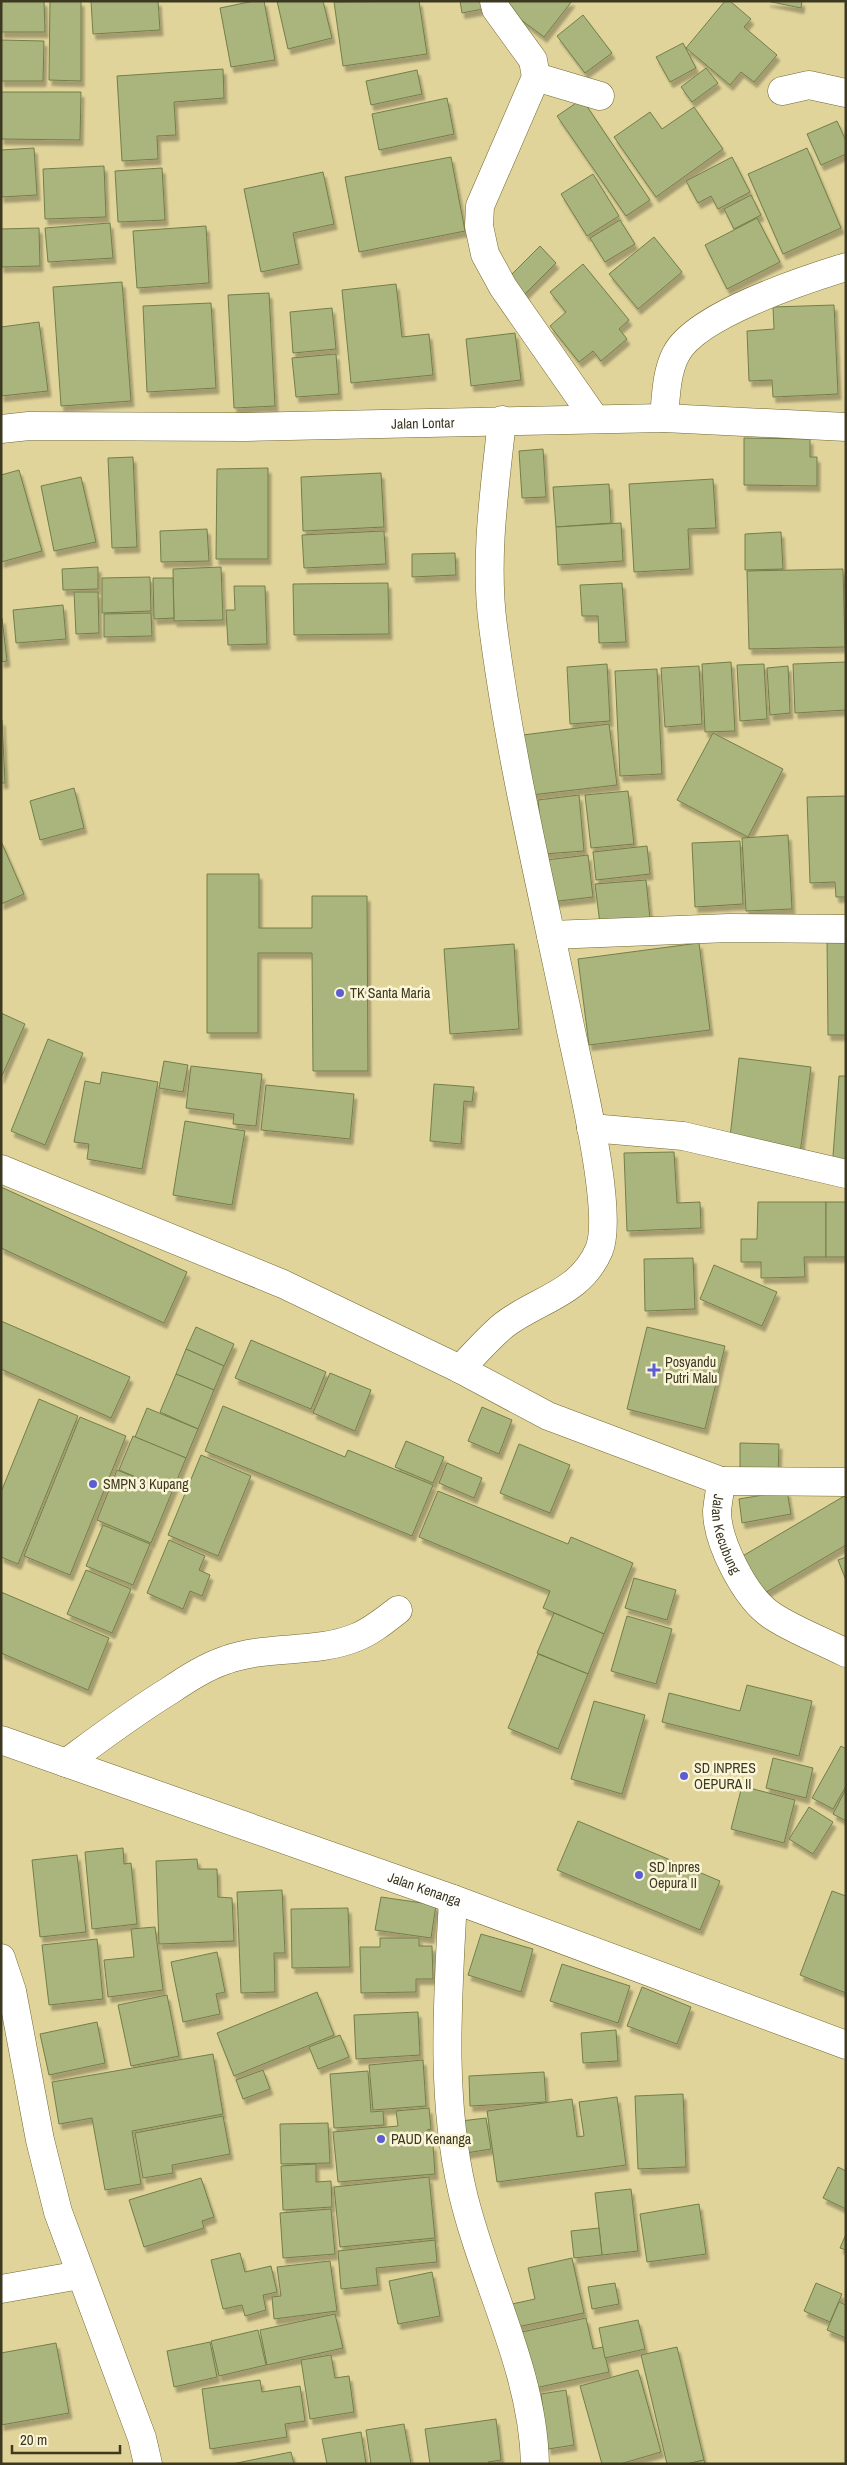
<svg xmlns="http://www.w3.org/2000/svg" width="847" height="2465" viewBox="0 0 847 2465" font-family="'Archivo Narrow',sans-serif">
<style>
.building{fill:#a9b57d;stroke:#747e49;filter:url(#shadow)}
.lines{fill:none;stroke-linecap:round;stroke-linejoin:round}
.minor-casing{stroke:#726730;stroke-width:29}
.minor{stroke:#fff;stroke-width:28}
.poi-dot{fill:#5c5ed6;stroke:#fbf5d8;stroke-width:2}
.labels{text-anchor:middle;stroke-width:5;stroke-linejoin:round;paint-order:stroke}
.street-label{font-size:14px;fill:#3d3820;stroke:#fbf5d8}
.poi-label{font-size:14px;fill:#3d3820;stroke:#fbf5d8;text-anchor:start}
</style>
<defs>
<filter id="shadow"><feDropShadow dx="3" dy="5.5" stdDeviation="1" flood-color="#0004"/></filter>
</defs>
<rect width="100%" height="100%" fill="#e0d49a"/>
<!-- building -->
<g class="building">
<path d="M1,1H44L45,32H1Z"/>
<path d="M50,1H81V81L49,80Z"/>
<path d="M91,1H158L160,30L93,34Z"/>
<path d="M254,1H264L275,60L231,67L220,8Z"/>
<path d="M277,1H323L332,38L288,49Z"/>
<path d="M419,1L427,54L343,66L334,2Z"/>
<path d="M460,1H487L488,8L462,13Z"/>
<path d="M508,1H572L544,37L504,7Z"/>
<path d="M725,1H730L751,19L744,27L777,55L754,82L741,72L730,85L686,48Z"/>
<path d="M767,1H802L801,8Z"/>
<path d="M583,15L612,53L585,73L557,36Z"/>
<path d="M1,40L44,41L43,81H1Z"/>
<path d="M683,43L696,68L670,82L656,57Z"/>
<path d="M706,68L718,83L692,102L681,87Z"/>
<path d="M223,69L224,98L174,102L176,135L157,136L158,159L122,161L117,76Z"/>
<path d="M417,70L422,94L371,105L366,81Z"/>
<path d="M1,92H81L80,140L1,139Z"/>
<path d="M447,98L454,134L379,150L372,114Z"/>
<path d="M582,99L650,200L626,216L557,116Z"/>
<path d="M694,107L723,149L656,197L614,137L650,112L662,129Z"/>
<path d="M837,121L846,141V154L821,165L807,134Z"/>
<path d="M34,148L37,195L1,197V150Z"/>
<path d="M807,148L841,228L783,254L748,174Z"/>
<path d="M451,157L465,231L359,252L345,177Z"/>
<path d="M732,157L750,192L718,209L711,196L698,203L686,181Z"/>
<path d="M104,166L106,217L45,219L43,169Z"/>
<path d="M162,168L165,220L118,222L115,171Z"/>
<path d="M323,172L334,224L293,233L299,264L261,272L244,189Z"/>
<path d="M593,174L619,216L587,236L561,194Z"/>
<path d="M751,195L761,215L734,229L724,209Z"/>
<path d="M757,218L780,262L727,289L705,245Z"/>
<path d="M620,220L635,244L605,262L590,238Z"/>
<path d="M110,223L113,258L48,262L45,228Z"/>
<path d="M206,226L209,283L137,288L133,231Z"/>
<path d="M39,228L40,266L1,267V229Z"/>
<path d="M654,237L682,272L638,309L609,274Z"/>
<path d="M540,246L556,263L520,299L504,282Z"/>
<path d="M583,264L629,320L619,329L627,339L601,361L593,351L579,362L550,326L566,312L550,292Z"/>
<path d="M122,282L131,401L61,406L53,287Z"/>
<path d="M396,284L402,337L429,334L433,375L351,383L342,290Z"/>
<path d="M269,293L275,406L234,408L228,295Z"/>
<path d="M211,303L216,388L147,392L143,306Z"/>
<path d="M834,305L838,394L773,397L772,380L749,381L747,331L774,329L773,307Z"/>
<path d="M332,308L336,349L293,353L290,312Z"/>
<path d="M39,322L48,391L1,396V327Z"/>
<path d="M515,333L521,380L471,386L466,339Z"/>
<path d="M336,354L339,394L296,397L292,358Z"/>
<path d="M744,438L810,439V457H817V486L744,485Z"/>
<path d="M543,449L546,497L522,498L519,451Z"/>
<path d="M133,457L137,547L112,548L108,458Z"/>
<path d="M268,468V559H216L217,469Z"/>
<path d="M19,470L42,551L1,562V475Z"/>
<path d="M381,473L384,527L303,531L301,477Z"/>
<path d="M81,477L96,542L54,551L41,486Z"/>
<path d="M713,479L716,528L688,529L690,569L634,572L629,484Z"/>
<path d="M609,484L611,523L556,527L553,487Z"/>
<path d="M621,523L623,561L558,565L556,527Z"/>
<path d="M207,529L209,561L161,562L160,531Z"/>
<path d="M384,531L386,564L304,568L302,535Z"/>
<path d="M781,532L783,569L745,570V534Z"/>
<path d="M455,553L456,575L412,577V554Z"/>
<path d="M98,567V589L63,590L62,569Z"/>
<path d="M221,567L223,620L174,621L173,569Z"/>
<path d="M843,569L845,647L749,649L747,571Z"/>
<path d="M150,577L151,611L102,613V578Z"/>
<path d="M153,578H173L174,618L154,619Z"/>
<path d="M388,583L389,634L294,635L293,584Z"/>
<path d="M622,583L626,642L599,643L598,616H582L580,585Z"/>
<path d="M234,586H265L267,644L228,645L226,610H235Z"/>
<path d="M74,592H98L99,633L76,634Z"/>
<path d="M63,605L66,639L16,643L13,610Z"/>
<path d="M151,613L152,636L104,637V614Z"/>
<path d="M2,618L7,661L1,662V619Z"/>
<path d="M731,662L735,731L705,732L702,664Z"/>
<path d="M846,662V710L795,713L793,664Z"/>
<path d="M607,664L610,721L570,724L567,667Z"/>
<path d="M764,664L767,719L740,721L737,665Z"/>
<path d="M699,666L702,724L665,727L661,668Z"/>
<path d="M788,666L790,713L770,715L767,668Z"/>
<path d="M657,669L662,774L620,776L615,671Z"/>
<path d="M2,720L5,783H1V720Z"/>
<path d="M609,724L617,785L531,795L523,735Z"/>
<path d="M713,733L783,769L748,837L677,800Z"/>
<path d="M74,788L84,828L40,840L30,801Z"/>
<path d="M628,791L634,844L591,848L585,795Z"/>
<path d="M579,795L584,851L543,854L538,800Z"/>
<path d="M846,796V897H836L835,882L810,883L807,797Z"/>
<path d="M788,835L792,909L746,911L742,838Z"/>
<path d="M1,841L24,894L1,904Z"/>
<path d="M740,841L743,904L695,907L692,843Z"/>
<path d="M647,846L650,874L596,880L593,852Z"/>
<path d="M588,855L593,897L550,902L546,860Z"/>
<path d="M207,874H259V928H312V896H367L368,1071H313L312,953H258V1033H207Z"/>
<path d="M646,880L650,919L600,924L595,884Z"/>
<path d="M827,937H846V1035H828Z"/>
<path d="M699,943L710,1030L589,1045L578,959Z"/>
<path d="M514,944L519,1029L450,1034L444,949Z"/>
<path d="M1,1013L25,1024L1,1078Z"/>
<path d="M48,1039L83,1053L45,1145L11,1131Z"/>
<path d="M739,1058L811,1067L800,1154L729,1146Z"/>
<path d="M164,1061L188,1065L183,1092L159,1088Z"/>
<path d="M191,1066L262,1074L256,1126L233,1124L234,1114L186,1108Z"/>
<path d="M102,1072L158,1082L142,1169L87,1159L89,1144L74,1142L85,1081L100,1084Z"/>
<path d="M839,1076H846V1170L832,1169Z"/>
<path d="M434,1084L474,1087L472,1102L464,1101L461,1144L430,1141Z"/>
<path d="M266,1085L354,1094L350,1139L261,1130Z"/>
<path d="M185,1121L245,1131L232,1205L173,1195Z"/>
<path d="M674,1152L677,1203L700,1202L701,1228L627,1231L624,1153Z"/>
<path d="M1,1187L187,1272L164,1323L1,1248Z"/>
<path d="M758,1202H826V1257H804L805,1277L761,1278V1262H741V1239H757Z"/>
<rect x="826" y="1202" width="20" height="55"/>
<path d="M693,1258L695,1309L645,1311L644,1259Z"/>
<path d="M714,1265L777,1292L762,1326L700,1299Z"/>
<path d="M1,1321L130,1377L111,1418L1,1369Z"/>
<path d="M196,1327L234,1344L224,1366L186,1349Z"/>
<path d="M647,1327L725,1346L705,1429L627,1409Z"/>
<path d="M251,1340L326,1372L311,1409L235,1378Z"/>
<path d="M186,1349L224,1366L214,1390L176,1374Z"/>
<path d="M330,1373L371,1390L355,1431L313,1413Z"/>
<path d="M176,1374L214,1390L198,1429L160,1412Z"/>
<path d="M39,1399L78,1416L18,1564L1,1557V1492Z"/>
<path d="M223,1406L345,1457L348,1450L433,1485L412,1536L205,1451Z"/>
<path d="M482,1407L512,1420L499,1454L468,1441Z"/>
<path d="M147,1408L198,1429L186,1458L135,1437Z"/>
<path d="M80,1417L126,1436L70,1575L24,1556Z"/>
<path d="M133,1436L186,1458L172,1492L119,1470Z"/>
<path d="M406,1441L444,1457L433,1483L395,1467Z"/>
<path d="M740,1443L779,1444L778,1474H740Z"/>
<path d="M519,1444L570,1465L550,1513L500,1493Z"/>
<path d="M201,1455L251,1476L218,1556L168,1535Z"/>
<path d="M447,1463L482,1478L474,1498L439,1483Z"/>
<path d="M117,1470L172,1492L151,1543L97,1520Z"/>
<path d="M438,1491L568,1544L571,1537L633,1563L604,1634L543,1608L550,1591L419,1537Z"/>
<path d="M787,1491L791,1514L742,1523L739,1499Z"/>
<path d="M846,1495V1545L763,1594L741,1557Z"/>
<path d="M103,1525L150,1544L133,1585L86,1566Z"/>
<path d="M169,1540L205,1556L199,1570L210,1575L202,1596L190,1591L183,1609L147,1593Z"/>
<path d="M846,1557V1580L838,1560Z"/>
<path d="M86,1570L131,1589L112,1633L67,1614Z"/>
<path d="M634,1578L676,1590L667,1620L625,1608Z"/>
<path d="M1,1592L109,1638L88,1690L1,1653Z"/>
<path d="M554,1613L604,1634L588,1674L537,1653Z"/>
<path d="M627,1616L672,1629L656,1684L611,1671Z"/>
<path d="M538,1654L588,1674L558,1749L508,1728Z"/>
<path d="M747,1685L812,1701L799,1756L662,1722L669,1693L740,1711Z"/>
<path d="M594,1701L645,1715L622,1794L571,1779Z"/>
<path d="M841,1746L846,1749V1786L833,1809L812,1798Z"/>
<path d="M773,1758L813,1768L806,1798L766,1788Z"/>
<path d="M742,1786L795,1800L784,1843L731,1829Z"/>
<path d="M846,1789V1821L833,1814Z"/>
<path d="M809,1807L833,1822L813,1854L789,1839Z"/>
<path d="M578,1821L720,1881L700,1930L557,1870Z"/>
<path d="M123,1848L124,1864L131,1863L137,1924L92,1929L85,1852Z"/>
<path d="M77,1855L86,1932L40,1937L32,1860Z"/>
<path d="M197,1859L198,1869H217L218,1897L232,1898L234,1941L159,1944L156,1861Z"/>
<path d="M282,1890L285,1953H274L275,1992L241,1993L237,1892Z"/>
<path d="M832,1891L846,1896V1993L800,1975Z"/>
<path d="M381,1897L436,1905L431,1938L375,1930Z"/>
<path d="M348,1908L350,1967L292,1968L291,1909Z"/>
<path d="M155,1927L163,1990L108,1997L104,1960L134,1957L131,1929Z"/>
<path d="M481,1934L533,1949L521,1992L468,1975Z"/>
<path d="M380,1938H419V1946H432L433,1979H416V1992L361,1993L360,1947H380Z"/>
<path d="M97,1939L103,1999L49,2005L42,1945Z"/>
<path d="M217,1952L225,1992L216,1994L220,2014L183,2022L171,1962Z"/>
<path d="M562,1964L630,1986L618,2023L550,2001Z"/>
<path d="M642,1987L691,2007L677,2044L627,2026Z"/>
<path d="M317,1992L334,2035L234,2076L217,2033Z"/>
<path d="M167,1995L179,2056L131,2066L118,2005Z"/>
<path d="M418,2012L420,2055L356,2059L354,2015Z"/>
<path d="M97,2022L105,2063L49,2075L40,2034Z"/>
<path d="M616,2030L618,2061L583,2063L581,2033Z"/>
<path d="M340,2035L349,2057L318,2069L309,2047Z"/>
<path d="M213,2054L223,2114L132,2131L141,2184L105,2190L92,2118L59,2124L52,2082Z"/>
<path d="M423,2060L426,2106L373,2110L369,2065Z"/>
<path d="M263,2070L270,2089L243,2099L236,2080Z"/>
<path d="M368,2071L371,2112L383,2111L384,2125L334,2128L330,2074Z"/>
<path d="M544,2072L546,2102L470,2106L469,2076Z"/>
<path d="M683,2094L686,2167L638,2169L635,2096Z"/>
<path d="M617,2097L626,2165L497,2182L487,2111L572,2099L577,2137L584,2136L579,2102Z"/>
<path d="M429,2108L431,2129L427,2130L429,2146L433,2145L435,2174L338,2182L333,2132L398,2126L396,2111Z"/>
<path d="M223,2116L230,2154L172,2165L173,2173L143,2178L135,2133Z"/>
<path d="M486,2118L491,2149L466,2153L461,2121Z"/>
<path d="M328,2123L330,2163L281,2164L280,2124Z"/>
<path d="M316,2164V2182L331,2181L332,2207L283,2210L281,2166Z"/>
<path d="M838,2167L846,2171V2209L823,2198Z"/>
<path d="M429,2177L435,2238L340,2247L334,2187Z"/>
<path d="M201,2178L214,2217L202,2221L204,2228L144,2247L129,2200Z"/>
<path d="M631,2189L638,2251L602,2255L595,2193Z"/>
<path d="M699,2204L706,2254L647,2262L640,2214Z"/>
<path d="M331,2209L335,2254L283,2258L280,2213Z"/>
<path d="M599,2228L602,2255L574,2258L571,2231Z"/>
<path d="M846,2234V2250L840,2248Z"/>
<path d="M435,2240L437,2262L376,2268L378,2285L341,2289L338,2251Z"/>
<path d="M240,2253L245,2272L271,2266L277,2292L263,2295L266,2310L245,2316L242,2305L223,2309L211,2260Z"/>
<path d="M572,2258L584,2313L517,2327L512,2304L535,2299L528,2268Z"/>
<path d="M330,2261L337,2311L274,2319L272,2297L281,2296L277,2267Z"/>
<path d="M432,2272L440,2316L398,2324L389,2281Z"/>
<path d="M615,2283L619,2304L592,2309L588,2287Z"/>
<path d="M816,2283L842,2294L830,2322L804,2311Z"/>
<path d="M839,2302L846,2305V2338L827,2330Z"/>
<path d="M335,2314L343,2348L267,2365L260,2330Z"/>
<path d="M586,2318L593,2349L603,2347L609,2372L535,2388L522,2332Z"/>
<path d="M638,2320L645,2349L605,2358L599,2328Z"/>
<path d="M258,2330L266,2365L219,2376L211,2341Z"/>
<path d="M210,2342L217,2377L174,2387L167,2351Z"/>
<path d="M56,2343L69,2413L1,2425V2353Z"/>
<path d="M677,2347L704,2460L687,2464H667L641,2355Z"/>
<path d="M331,2355L335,2378L349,2376L354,2412L310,2419L301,2360Z"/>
<path d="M638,2370L661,2452L620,2464H602L580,2386Z"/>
<path d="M260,2380L262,2392L300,2386L305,2421L285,2424L287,2437L210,2449L202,2389Z"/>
<path d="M566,2390L574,2445L548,2449L541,2394Z"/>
<path d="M496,2419L501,2460L488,2462L489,2464H430L425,2429Z"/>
<path d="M404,2424L411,2464H371L366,2430Z"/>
<path d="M361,2432L366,2464H327L322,2439Z"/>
<path d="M291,2452L294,2464H232Z"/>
<path d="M704,2460L705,2464H687Z"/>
</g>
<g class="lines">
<!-- minor casing -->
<g class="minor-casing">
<g id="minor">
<path d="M494,1L496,9L533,60L536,77L480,206L479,226L485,254L503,287L595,419"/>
<path d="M536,77L600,96"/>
<path d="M782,91L809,85L846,93"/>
<path d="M664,418C666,397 666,373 676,354C696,315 804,280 846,267"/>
<path id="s1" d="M1,429L29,426L246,427L664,418L846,427"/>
<path d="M551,935L729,928L846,929"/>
<path d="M591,1128L683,1136L846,1174"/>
<path id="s2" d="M1,1169L283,1284L460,1369L548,1416L721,1481C720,1491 718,1501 717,1511C717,1542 745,1597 771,1615C793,1630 821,1640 846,1653"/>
<path d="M460,1369C474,1355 488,1338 504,1325C538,1299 580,1294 599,1250C615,1212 578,1067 569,1021C542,890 510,759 493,626C484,558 495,487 502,420"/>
<path d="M721,1481L846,1482"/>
<path id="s3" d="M1,1740L453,1899L846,2045"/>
<path d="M66,1763C100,1738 133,1713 169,1691C187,1679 205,1667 226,1660C267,1645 317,1654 357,1637C372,1631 385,1620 398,1610"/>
<path d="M453,1899C448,1996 440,2094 462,2190C483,2282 533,2368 535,2464"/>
<path d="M1,1958L12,1991L40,2140L58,2212L142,2438L148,2464"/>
<path d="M1,2289L80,2275"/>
</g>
</g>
<!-- minor -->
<use href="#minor" class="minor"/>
</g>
<!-- markers -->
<g class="poi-dot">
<circle cx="340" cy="993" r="5"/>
<path d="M651.5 1362.5h5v5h5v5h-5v5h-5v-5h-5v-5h5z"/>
<circle cx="93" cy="1484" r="5"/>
<circle cx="684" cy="1776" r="5"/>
<circle cx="639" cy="1875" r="5"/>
<circle cx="381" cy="2139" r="5"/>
</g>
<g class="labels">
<!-- street labels -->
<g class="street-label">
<text dy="5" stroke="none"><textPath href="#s1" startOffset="422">Jalan Lontar</textPath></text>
<text dy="5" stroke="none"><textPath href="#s2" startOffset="840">Jalan Kecubung</textPath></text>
<text dy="5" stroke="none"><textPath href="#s3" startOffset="449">Jalan Kenanga</textPath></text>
</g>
<!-- poi labels -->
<g class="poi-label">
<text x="350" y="998">TK Santa Maria</text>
<text x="665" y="1367">Posyandu<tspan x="665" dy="16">Putri Malu</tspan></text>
<text x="103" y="1489">SMPN 3 Kupang</text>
<text x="694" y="1773">SD INPRES<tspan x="694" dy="16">OEPURA II</tspan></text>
<text x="649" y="1872">SD Inpres<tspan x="649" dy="16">Oepura II</tspan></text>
<text x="391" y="2144">PAUD Kenanga</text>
</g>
</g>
<!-- border -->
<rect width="847" height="2465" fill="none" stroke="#3d3820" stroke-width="5"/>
<!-- scale -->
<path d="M12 2445v8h108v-8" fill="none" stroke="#3d3820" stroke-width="2.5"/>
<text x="20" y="2445" font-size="15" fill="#3d3820" stroke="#fbf5d8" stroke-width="4" paint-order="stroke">20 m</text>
</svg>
